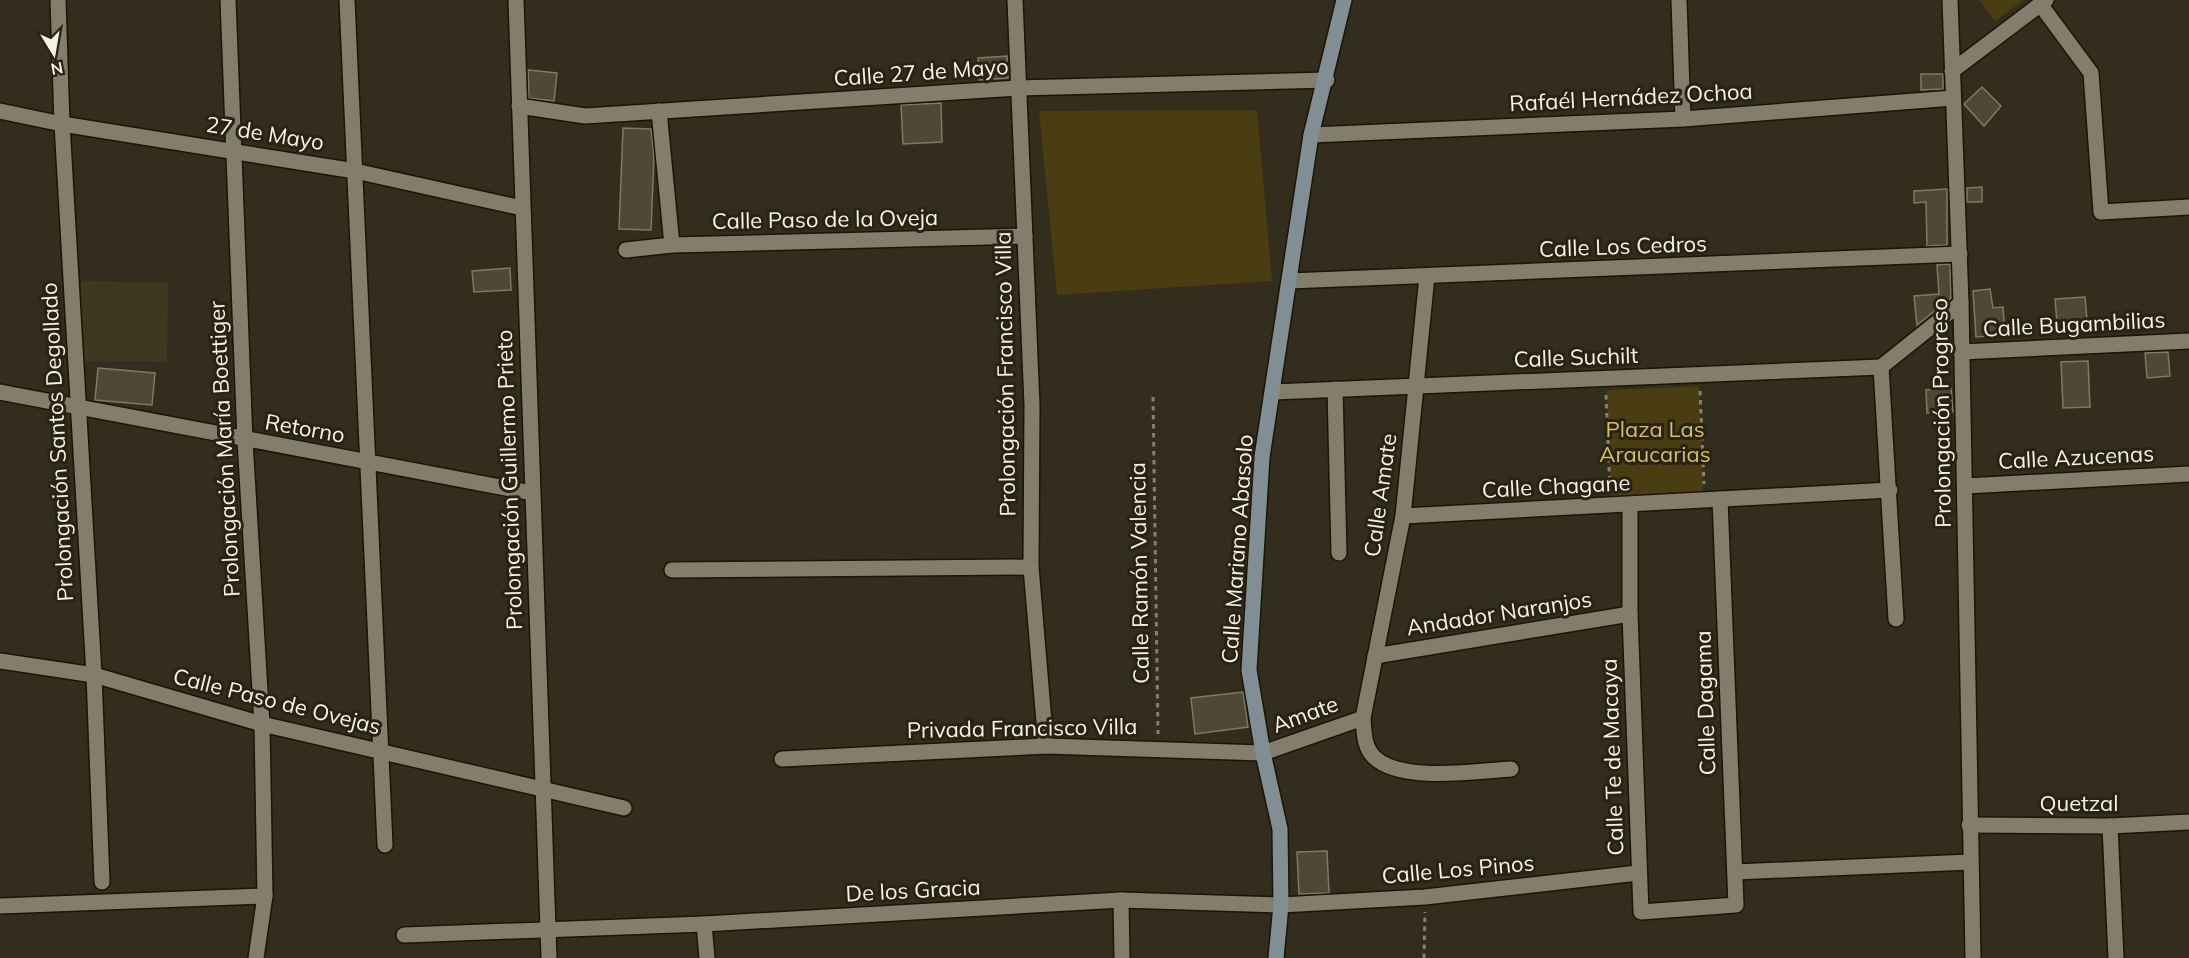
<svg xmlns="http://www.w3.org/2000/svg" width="2189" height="958" viewBox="0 0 2189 958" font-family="Mulish,sans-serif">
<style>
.built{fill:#3f3720}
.green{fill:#4a3d11}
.building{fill:#4e4837;stroke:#7f7967;stroke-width:1.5}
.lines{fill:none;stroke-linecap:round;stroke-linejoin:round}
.street-casing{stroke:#1a1506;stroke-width:18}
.secondary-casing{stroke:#1a1506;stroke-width:18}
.path{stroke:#858072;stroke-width:3;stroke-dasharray:4.5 4.5;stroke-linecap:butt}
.street{stroke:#837d6b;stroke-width:15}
.secondary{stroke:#818e94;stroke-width:15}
.labels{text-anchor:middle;stroke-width:6;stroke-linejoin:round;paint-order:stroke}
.street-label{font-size:22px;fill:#f5f2e7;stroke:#282314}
.park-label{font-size:22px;fill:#d9bd62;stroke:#282314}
</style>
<rect width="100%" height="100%" fill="#322d1d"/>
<!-- built -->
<path class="built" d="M81,281L168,283L167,362L79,361Z"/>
<!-- green -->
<g class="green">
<path d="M1979,0H2024L1995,21Z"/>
<path d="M1257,110L1272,281L1057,295L1039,111Z"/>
<path d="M1699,386L1703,493L1611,497L1607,390Z"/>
</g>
<!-- building -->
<g class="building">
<path d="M1007,56L1008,78L979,80L978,58Z"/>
<path d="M528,70L557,73L554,101L529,98Z"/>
<path d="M1921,74H1943V89L1921,90Z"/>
<path d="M1982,87L2001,106L1984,126L1964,104Z"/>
<path d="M941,103L942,142L903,144L901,105Z"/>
<path d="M623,128L651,129L654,157L651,230L619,229Z"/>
<path d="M1982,187V202H1967V188Z"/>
<path d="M1947,189V245L1927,246L1926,202L1914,203V191Z"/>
<path d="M1950,264L1951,298L1917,325L1914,296L1939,294L1937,265Z"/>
<path d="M510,268L511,290L474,292L472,271Z"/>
<path d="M1990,289L1993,308L2003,307L2005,335L1976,337L1973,291Z"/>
<path d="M2085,297L2088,331L2058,334L2055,299Z"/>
<path d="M2168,352L2170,376L2147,378L2145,353Z"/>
<path d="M2088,361L2090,407L2063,408L2061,362Z"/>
<path d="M98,368L155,373L152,405L95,400Z"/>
<path d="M1951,388L1953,412L1927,413L1926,390Z"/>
<path d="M1243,692L1248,727L1195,734L1191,698Z"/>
<path d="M1327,851L1329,893L1299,894L1297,852Z"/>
</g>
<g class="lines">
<!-- street casing -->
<g class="street-casing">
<g id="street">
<path d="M58,0L62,124L94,675L102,882"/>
<path d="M228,0L245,441L262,724L265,896L256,958"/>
<path d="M347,0L385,845"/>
<path d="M516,0L549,958"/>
<path d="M1015,0L1032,405L1031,567L1046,746"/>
<path d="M1679,0L1683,119"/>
<path d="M1950,0L1961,303L1973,958"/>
<path d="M2040,4L2091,73L2101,212L2189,207"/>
<path d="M1952,71L2046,0"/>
<path d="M519,106L585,116L1018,88L1327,80"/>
<path d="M0,111L62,124L355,171L522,208"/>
<path d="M659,111L672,245"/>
<path d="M1311,135L1683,119L1953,98"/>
<path d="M626,250L672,245L1025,236"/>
<path d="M1427,276L1403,516L1363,718C1364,732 1364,747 1374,757C1400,783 1477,771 1511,769"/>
<path d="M1289,281L1960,254"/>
<path d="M1961,352L2189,341"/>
<path d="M1881,367L1896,619"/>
<path d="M1881,367L1961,303"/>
<path d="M1335,389L1339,553"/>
<path d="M0,392L532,493"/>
<path d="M1273,392L1881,367"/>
<path d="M1965,486L2189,474"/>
<path d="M1630,505V614L1641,912L1736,905L1720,499"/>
<path d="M1403,516L1890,490"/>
<path d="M672,570L1031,567"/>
<path d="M1375,656L1630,614"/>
<path d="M0,661L94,675L262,724L624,808"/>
<path d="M782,759L1046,746L1263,753L1363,718"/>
<path d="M1969,825L2110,826L2189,822"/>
<path d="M2110,826L2116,958"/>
<path d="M1735,872L1970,862"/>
<path d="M1121,900L1122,958"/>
<path d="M0,906L265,896"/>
<path d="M704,924L707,958"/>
<path d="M404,935L704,924L1121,900L1281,905L1425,897L1638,873"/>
</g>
</g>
<!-- secondary casing -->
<g class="secondary-casing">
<path id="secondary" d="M1276,958L1281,905L1280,829L1263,753L1249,670L1262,457L1311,135L1344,0"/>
</g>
<!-- path -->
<g class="path">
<path d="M1700,391L1704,484"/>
<path d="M1606,395L1610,491"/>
<path d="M1153,397L1158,734"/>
<path d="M1424,958L1425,912"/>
</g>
<!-- street -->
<use href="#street" class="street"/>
<!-- secondary -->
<use href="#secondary" class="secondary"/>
</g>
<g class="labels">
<!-- street labels -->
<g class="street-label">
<text transform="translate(921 72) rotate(-4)" y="8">Calle 27 de Mayo</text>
<text transform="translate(1631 97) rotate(-3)" y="8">Rafaél Hernádez Ochoa</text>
<text transform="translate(265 133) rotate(9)" y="8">27 de Mayo</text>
<text transform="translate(825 219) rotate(-1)" y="8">Calle Paso de la Oveja</text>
<text transform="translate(1623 246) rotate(-2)" y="8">Calle Los Cedros</text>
<text transform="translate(2074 324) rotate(-3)" y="8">Calle Bugambilias</text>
<text transform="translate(1576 357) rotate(-2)" y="8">Calle Suchilt</text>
<text transform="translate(1005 374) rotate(-91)" y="8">Prolongación Francisco Villa</text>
<text transform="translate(1941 413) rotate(-91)" y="8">Prolongación Progreso</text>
<text transform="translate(305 428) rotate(10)" y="8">Retorno</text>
<text transform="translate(57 442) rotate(-93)" y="8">Prolongación Santos Degollado</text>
<text transform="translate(224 449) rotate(-93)" y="8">Prolongación María Boettiger</text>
<text transform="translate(2076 457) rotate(-3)" y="8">Calle Azucenas</text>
<text transform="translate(509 480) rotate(-92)" y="8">Prolongación Guillermo Prieto</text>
<text transform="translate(1556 486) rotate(-3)" y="8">Calle Chagane</text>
<text transform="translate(1380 495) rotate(-82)" y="8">Calle Amate</text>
<text transform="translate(1237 549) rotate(-86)" y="8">Calle Mariano Abasolo</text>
<text transform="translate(1139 573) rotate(-91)" y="8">Calle Ramón Valencia</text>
<text transform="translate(1499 613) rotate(-9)" y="8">Andador Naranjos</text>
<text transform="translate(277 701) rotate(14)" y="8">Calle Paso de Ovejas</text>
<text transform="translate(1705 703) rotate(-92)" y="8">Calle Dagama</text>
<text transform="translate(1305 714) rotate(-20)" y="8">Amate</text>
<text transform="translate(1022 728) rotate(-1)" y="8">Privada Francisco Villa</text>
<text transform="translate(1612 757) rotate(-92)" y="8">Calle Te de Macaya</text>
<text x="2079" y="811">Quetzal</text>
<text transform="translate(1458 869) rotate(-5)" y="8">Calle Los Pinos</text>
<text transform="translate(913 890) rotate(-3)" y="8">De los Gracia</text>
</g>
<!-- park labels -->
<g class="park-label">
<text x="1655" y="437">Plaza Las<tspan x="1655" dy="25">Araucarias</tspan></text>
</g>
</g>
<!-- north arrow -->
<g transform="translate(54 54) rotate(169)" stroke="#282314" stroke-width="4.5" paint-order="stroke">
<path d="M0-4.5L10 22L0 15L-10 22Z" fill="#f5f2e7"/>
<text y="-9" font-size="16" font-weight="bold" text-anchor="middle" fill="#f5f2e7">N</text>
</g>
</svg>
